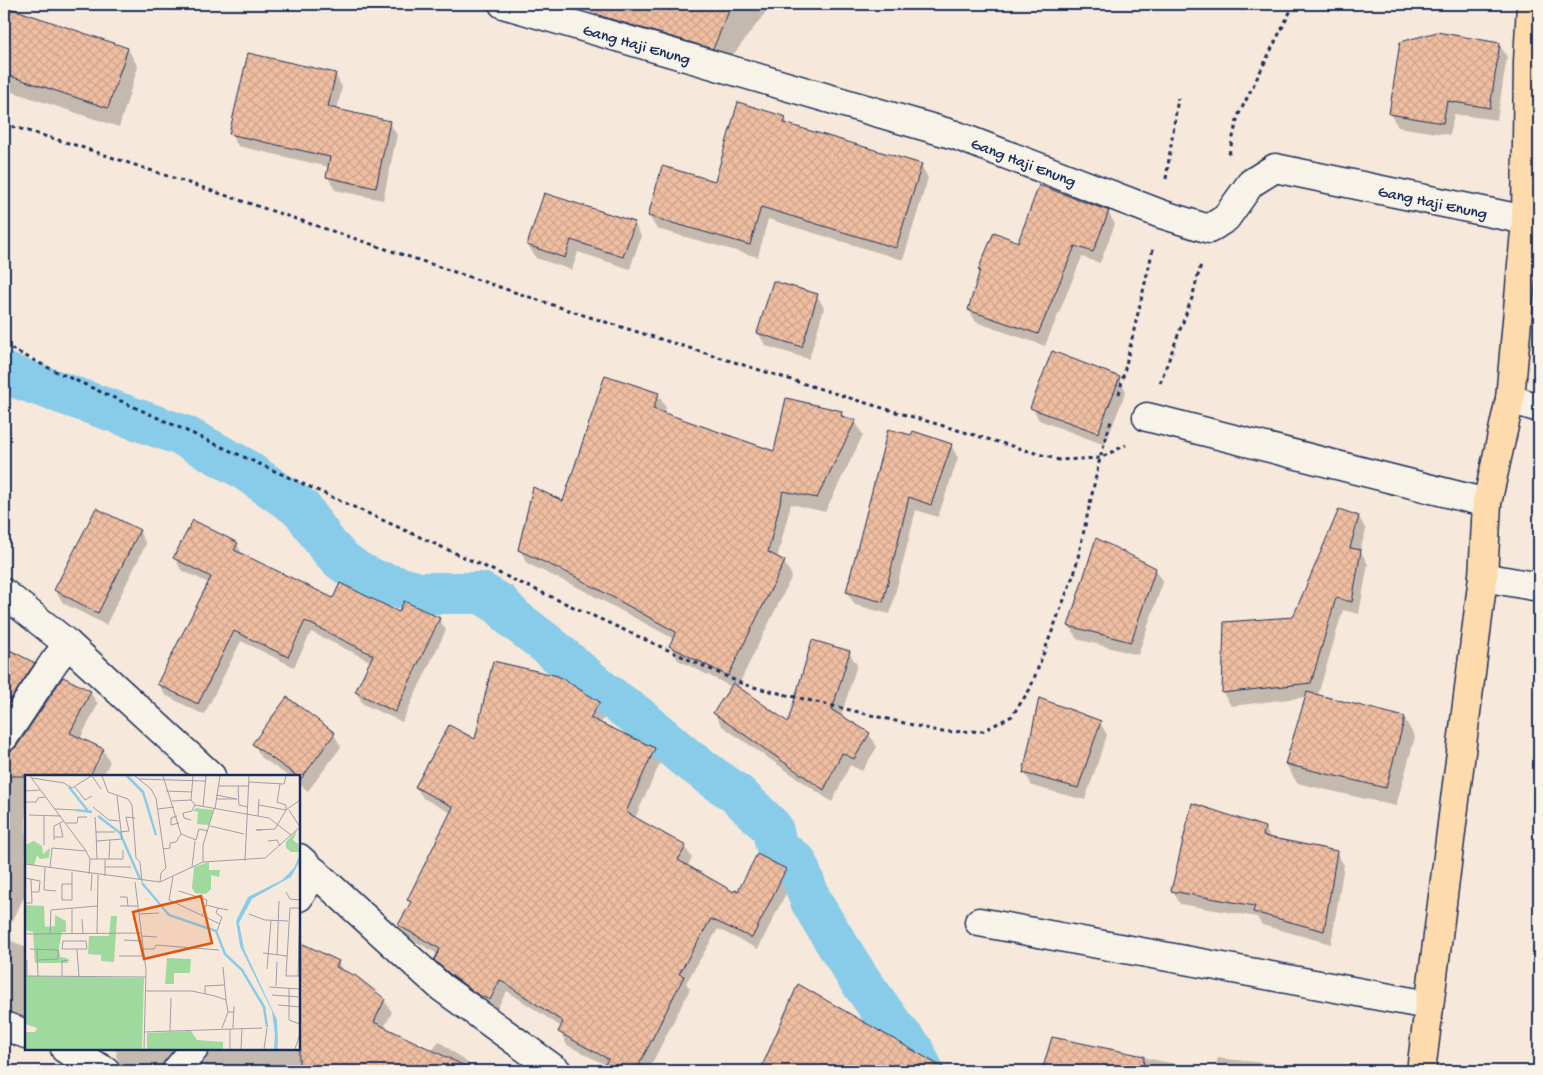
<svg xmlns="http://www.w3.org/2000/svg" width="1543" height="1075" viewBox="0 0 1543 1075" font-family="'Gochi Hand',sans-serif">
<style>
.shadow{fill:#0003}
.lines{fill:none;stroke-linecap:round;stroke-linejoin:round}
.canal{stroke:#88cce9;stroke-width:42}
.building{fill:url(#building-cross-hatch);stroke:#1b2f5e}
.minor-casing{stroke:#1b2f5e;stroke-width:31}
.major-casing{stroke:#1b2f5e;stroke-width:31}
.path{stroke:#1b2f5e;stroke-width:3;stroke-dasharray:4 4;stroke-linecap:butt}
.minor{stroke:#f7f3e8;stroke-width:28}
.major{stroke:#fedbac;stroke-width:28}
.labels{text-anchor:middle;stroke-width:4.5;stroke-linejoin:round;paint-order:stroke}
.street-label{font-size:16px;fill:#1b2f5e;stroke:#f7f3e8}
.inset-river{fill:none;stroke:#88cce9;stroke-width:2.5}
.inset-road{fill:none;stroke:#9e9ea8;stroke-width:1}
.view{fill:#de5710;fill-opacity:0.15;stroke:#de5710;stroke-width:2.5}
.inset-edge{fill:none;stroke:#1b2f5e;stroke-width:2.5}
</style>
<defs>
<pattern id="building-cross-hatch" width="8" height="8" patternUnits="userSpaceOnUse" patternTransform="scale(1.25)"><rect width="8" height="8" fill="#f0bea1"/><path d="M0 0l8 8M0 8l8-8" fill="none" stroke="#cda48d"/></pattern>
</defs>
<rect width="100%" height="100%" fill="#f6e8da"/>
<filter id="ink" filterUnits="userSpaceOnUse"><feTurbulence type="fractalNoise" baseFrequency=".02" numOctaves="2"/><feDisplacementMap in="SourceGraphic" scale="10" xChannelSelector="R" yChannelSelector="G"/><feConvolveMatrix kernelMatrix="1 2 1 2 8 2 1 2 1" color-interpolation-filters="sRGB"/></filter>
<g filter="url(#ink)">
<!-- shadow -->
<g class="shadow">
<path d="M618,4H772L730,59L621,34L612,19Z"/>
<path d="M8,9L128,49L138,67L119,127L4,89V23Z"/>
<path d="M1401,43L1499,44L1507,57L1497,120L1454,114L1450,135L1398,127L1390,114Z"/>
<path d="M335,74L342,87L337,110L389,122L397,135L383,200L335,190L328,177L329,167L238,146L230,133Z"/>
<path d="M785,118L790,127L921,165L928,178L903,260L768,219L758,257L657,229L649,216L716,182Z"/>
<path d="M1108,212L1115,224L1100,263L1082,257L1045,346L976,322L969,310L981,272L979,269L1018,244Z"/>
<path d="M634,223L641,236L630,269L578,252L572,270L536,258L528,245Z"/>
<path d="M817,295L824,308L809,359L766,346L758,333Z"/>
<path d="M1119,378L1126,391L1105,445L1039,420L1032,407Z"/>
<path d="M658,394L666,408L664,414L775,453L841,412L845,418L855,421L863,435L825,512L791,504L777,558L784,562L792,576L737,688L788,724L849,652L857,665L841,716L869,734L877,747L862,771L850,765L832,802L722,726L714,713L732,687L678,660L670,646L674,639L581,589L528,564L520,550L563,503Z"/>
<path d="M889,430L951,445L958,458L938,517L916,510L890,614L855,605L847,592Z"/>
<path d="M1359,517L1366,530L1360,550L1368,564L1359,614L1343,610L1318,695L1404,718L1415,737L1396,806L1297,783L1286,764L1307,697L1231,706L1223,693L1226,623L1293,619Z"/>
<path d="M139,531L146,544L106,625L63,603L55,590Z"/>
<path d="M237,544L243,555L334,600L400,613L439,619L446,630L402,722L363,704L356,692L372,662L311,632L294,667L241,641L204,715L165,695L158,683L209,583L181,570L175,558Z"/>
<path d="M1155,568L1163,582L1138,655L1077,639L1070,626Z"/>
<path d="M4,648L34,664L41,676L4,732Z"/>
<path d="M558,677L599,703L606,715L600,724L654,749L661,761L635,818L685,847L692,858L687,867L735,894L785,870L792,881L758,949L718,929L686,983L690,989L648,1071H609L606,1065L567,1045L561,1033L565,1021L560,1026L507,991L496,1011L442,971L436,960L439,955L406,936L399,925L411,904L409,900L451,813L423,798L416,787Z"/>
<path d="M90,692L98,704L80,739L103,750L110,762L103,776H91L102,756H99L88,776H26V893L4,938V754L12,752Z"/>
<path d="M1100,722L1107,735L1085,800L1032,786L1025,773Z"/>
<path d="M334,734L341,747L308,791L299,784V776H288L261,757L254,744Z"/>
<path d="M1265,828L1271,839L1336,852L1344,865L1331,944L1262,925L1257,917L1180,904L1173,891Z"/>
<path d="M4,938L26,947V1027L4,1024Z"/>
<path d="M299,943L338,962L343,972L384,1000L392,1012L384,1028L432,1051L439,1041L478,1071H208L204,1063L211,1051L210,1049H299Z"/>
<path d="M799,986L912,1051L923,1071H761Z"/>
<path d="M1053,1038L1208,1071H1044Z"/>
<path d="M107,1049H193L173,1071H137L123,1069L116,1056L117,1051Z"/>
<path d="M1218,1058L1319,1069L1320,1071H1214Z"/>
</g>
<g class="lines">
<!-- canal -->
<path class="canal" d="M4,373L184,436L241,467L302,509L327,545L340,559L357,572L376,581L419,593H481L500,604L514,619L548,645L603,692L637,716L686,758L738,795L772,828L777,848L796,862L811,901L822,920L857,976L894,1028L913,1050L923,1071"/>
</g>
<!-- building -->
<g class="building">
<path d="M574,4H732L713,49L604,17Z"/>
<path d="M4,6L128,48L108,108L4,74Z"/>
<path d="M1437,32L1500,43L1490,108L1447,101L1443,123L1389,114L1400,42Z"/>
<path d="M248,53L336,73L328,107L390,121L376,188L326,177L330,157L229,134Z"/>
<path d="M738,102L786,117L784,123L922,164L896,248L761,207L750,245L648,216L662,166L715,181Z"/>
<path d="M1039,185L1109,211L1093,252L1075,246L1038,334L968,310L980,270H978L994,232L1018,242Z"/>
<path d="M544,193L635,222L623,257L571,240L565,258L527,245Z"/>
<path d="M773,281L818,294L802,347L757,333Z"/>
<path d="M1052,351L1120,377L1098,433L1030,408Z"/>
<path d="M605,375L659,393L653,409L774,451L786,398L842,411L841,416L856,420L817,498L783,491L768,552L785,561L728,676L669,646L676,632L572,575L518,550L533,487L563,501Z"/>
<path d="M888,429L911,435L913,431L952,444L931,505L909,497L883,602L846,592Z"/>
<path d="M96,508L140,530L98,613L54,590Z"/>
<path d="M1339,509L1359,516L1350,548L1361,550L1352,602L1336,598L1311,683L1222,693L1224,622L1293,617Z"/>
<path d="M193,520L238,543L234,550L333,598L340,583L399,612L404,601L440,618L395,712L355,692L373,655L305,621L288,657L234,631L198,704L157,684L211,577L173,558Z"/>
<path d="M1096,538L1156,568L1131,642L1068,626Z"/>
<path d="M812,640L850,651L832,710L870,733L854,759L842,753L824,790L713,713L733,683L788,722Z"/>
<path d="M4,647L35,663L4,709Z"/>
<path d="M493,661L558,676L600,702L590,718L655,748L626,812L686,846L678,860L734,892L735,890L738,891L757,854L786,869L752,938L711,919L679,974L684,976L636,1071H601L608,1059L558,1032L563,1022L500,980L490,1000L477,994L451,975L434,960L440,949L398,925L411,902L407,900L453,807L415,787L449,725L475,739Z"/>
<path d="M63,677L91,691L70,733L104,749L90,776H4V753L11,751L17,746Z"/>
<path d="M1307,692L1405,717L1386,788L1285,764Z"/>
<path d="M287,697L335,733L301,779L252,744Z"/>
<path d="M1039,698L1101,721L1078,788L1023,773Z"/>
<path d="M1192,803L1265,827L1263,836L1337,851L1324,931L1253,912L1255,906L1171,891Z"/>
<path d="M299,942L339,961L336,967L356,976L385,999L374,1022L475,1071H299Z"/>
<path d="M798,984L949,1071H760Z"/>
<path d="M1052,1037L1144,1056L1143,1071H1042Z"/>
</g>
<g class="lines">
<!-- minor casing -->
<g class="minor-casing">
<g id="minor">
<path d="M503,4L955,135L1161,214L1209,229L1226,218L1251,183L1275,168L1526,220"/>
<path d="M1510,399L1539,408"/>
<path d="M1147,417L1487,503"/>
<path d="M1483,577L1539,587"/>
<path d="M4,593L68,644L211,776"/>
<path d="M4,737L54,662L68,644"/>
<path d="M299,858L441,987L557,1071"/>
<path d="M299,897L315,872"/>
<path d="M979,922L1428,1005"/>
<path d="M4,1026L26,1034"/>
<path d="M65,1049L106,1071"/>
<path d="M176,1071L194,1049"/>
</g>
</g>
<!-- major casing -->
<g class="major-casing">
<path id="major" d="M1421,1071L1483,577L1487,503L1510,399L1526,220L1528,62L1531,4"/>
</g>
<!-- path -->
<g class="path">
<path d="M4,124L75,145L580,314L869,404L1059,460L1100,458L1126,445"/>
<path d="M1229,154L1238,116L1294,4"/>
<path d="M1166,179L1178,98"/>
<path d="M4,345L55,371L745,685L942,732L983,731L1012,716L1030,689L1075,571L1100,458L1111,421"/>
<path d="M1160,383L1192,298L1201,264"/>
<path d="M1119,394L1153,249"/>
</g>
<!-- minor -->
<use href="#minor" class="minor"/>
<!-- major -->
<use href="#major" class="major"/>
</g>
</g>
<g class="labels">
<!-- street labels -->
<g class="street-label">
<text transform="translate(637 43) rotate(16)" y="6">Gang Haji Enung</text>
<text transform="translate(1024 161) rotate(21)" y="6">Gang Haji Enung</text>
<text transform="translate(1433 201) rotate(12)" y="6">Gang Haji Enung</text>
</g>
</g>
<!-- overview -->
<g transform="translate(25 775)">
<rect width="275" height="275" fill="#f6e8da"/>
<path d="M171,33L188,35L184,50L172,49L173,37L168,36ZM0,130L19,131L20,152L30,151V140L41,146V157H37L34,172L35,182L42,183L43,188H10L8,157L0,155ZM86,141H92L89,187L76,186V180L63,179L64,161H84ZM142,183L166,184L165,198H149V209H140ZM166,256L172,265L198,267V274H122V258Z" fill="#a0d99e"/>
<path d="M273,54L268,65L273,69L274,77H266L261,73V67ZM9,66L17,71L18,79L25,73L24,83L15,84L12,80L9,90L0,89V70Z" fill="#a0d99e"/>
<path d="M184,87V95H195L194,102L186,100V114L181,119L170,118L167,113L169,92Z" fill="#a0d99e"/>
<path d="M0,201L119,203L117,274H0V257H10L12,253L0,249Z" fill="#a0d99e"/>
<path d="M275,79V86L266,102L227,124L214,148L219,174L252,245L253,268L252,274H249L250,259L247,236L215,171L211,146L223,122L257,105L269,93Z" fill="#88cce9"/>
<path class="inset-river" d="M102,1L118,17L131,60M44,12L63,36M51,35L67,37M73,41L95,58L115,104M117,108L144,140L191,156L200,179L217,195L239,232L242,252"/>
<path class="inset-road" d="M5,1L61,76L65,84L64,99M67,1L76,14M77,1L83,17L103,24L107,30L111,83L115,87L117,107M110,1L126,14L131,23L141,93L136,98L135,107M138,1L156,59L171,65L174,54L183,56M168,1L166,25L170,30L244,43L266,60M7,3L39,8L47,13L66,1M114,4L180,6M224,7L259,9L261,1M255,9L252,27L261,30V35L275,25M194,11H214M50,12L60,25L67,21M0,16L15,15M141,16L167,17M191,24H212L191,20M147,26L166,25M0,27H11L13,23L20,22M234,30L261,35L250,54L231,55H237M68,32L84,45L94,46M178,32L181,1M223,32L214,30L213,14L214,11H224M30,34L51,35M133,34L149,32M190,34L195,1M264,35L275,52M4,40L36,41M152,41L146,43V50L154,48M233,41L234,24M70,42L71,57M166,45L159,43L158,38L167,36L170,30M41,48H52L53,42H62M185,51L219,59M95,57L104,56L101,42L110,43M29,62H38L35,49M29,65V51L39,46M72,66L97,64L92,21M243,66L252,65L255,71M19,70V40M138,74L145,73V68L151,67L156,59M65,84H98V75M72,84L71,57H90M84,84L85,65M220,86L224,1M178,87V70L189,34M0,89L135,107L178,87L240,83L275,52M20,92L19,115L31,116M80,92H106M167,92L170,66M25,93L27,73L61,76M80,101V84M148,102L144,125L195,149M0,103L15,106L14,117H6M110,107L121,195L119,274M47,109H37V125H47V97M66,116L67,99M154,116L182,125L181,130M261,117L265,124L275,125M95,122H102L103,131M0,128H7L6,104M95,131H113M114,139L134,138M224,139L240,145L263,146M177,141L181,130L193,133M57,144L58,159M192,156L197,142L191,138L193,133L203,135M0,159L116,158M25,159L26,135L72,131M47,159V134M72,159L73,100M116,161L132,162M99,165L117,166M38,166H61L62,174H37ZM5,174L33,175V184L13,185M119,174H129L131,170L194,175M12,175L13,201M52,175L54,201M238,178L262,181M252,180L254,126M94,181H119M2,185V201M198,192L201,225M242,194L246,146M0,201L121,202M37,201V186L44,185M273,201L275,133H265L261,201H275M251,211L252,187M244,212L275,214M264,213V245L275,249M121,216H167L190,221L201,225L203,237H209M180,219V211L199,210M247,220L275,222M253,230L275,232M197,253L203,237M208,253L209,231M145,256L146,223M119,257L237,253M205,274V254M216,274L217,253M239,274L242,253M270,274L275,259"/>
<path class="view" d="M176,121L187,168L119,184L108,137Z"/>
<rect width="275" height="275" class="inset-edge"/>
</g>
<!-- margin -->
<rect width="1543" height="1075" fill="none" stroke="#f7f3e8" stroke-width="20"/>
<rect x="10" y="10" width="1523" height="1055" fill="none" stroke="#1b2f5e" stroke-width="2" filter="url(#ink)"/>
</svg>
